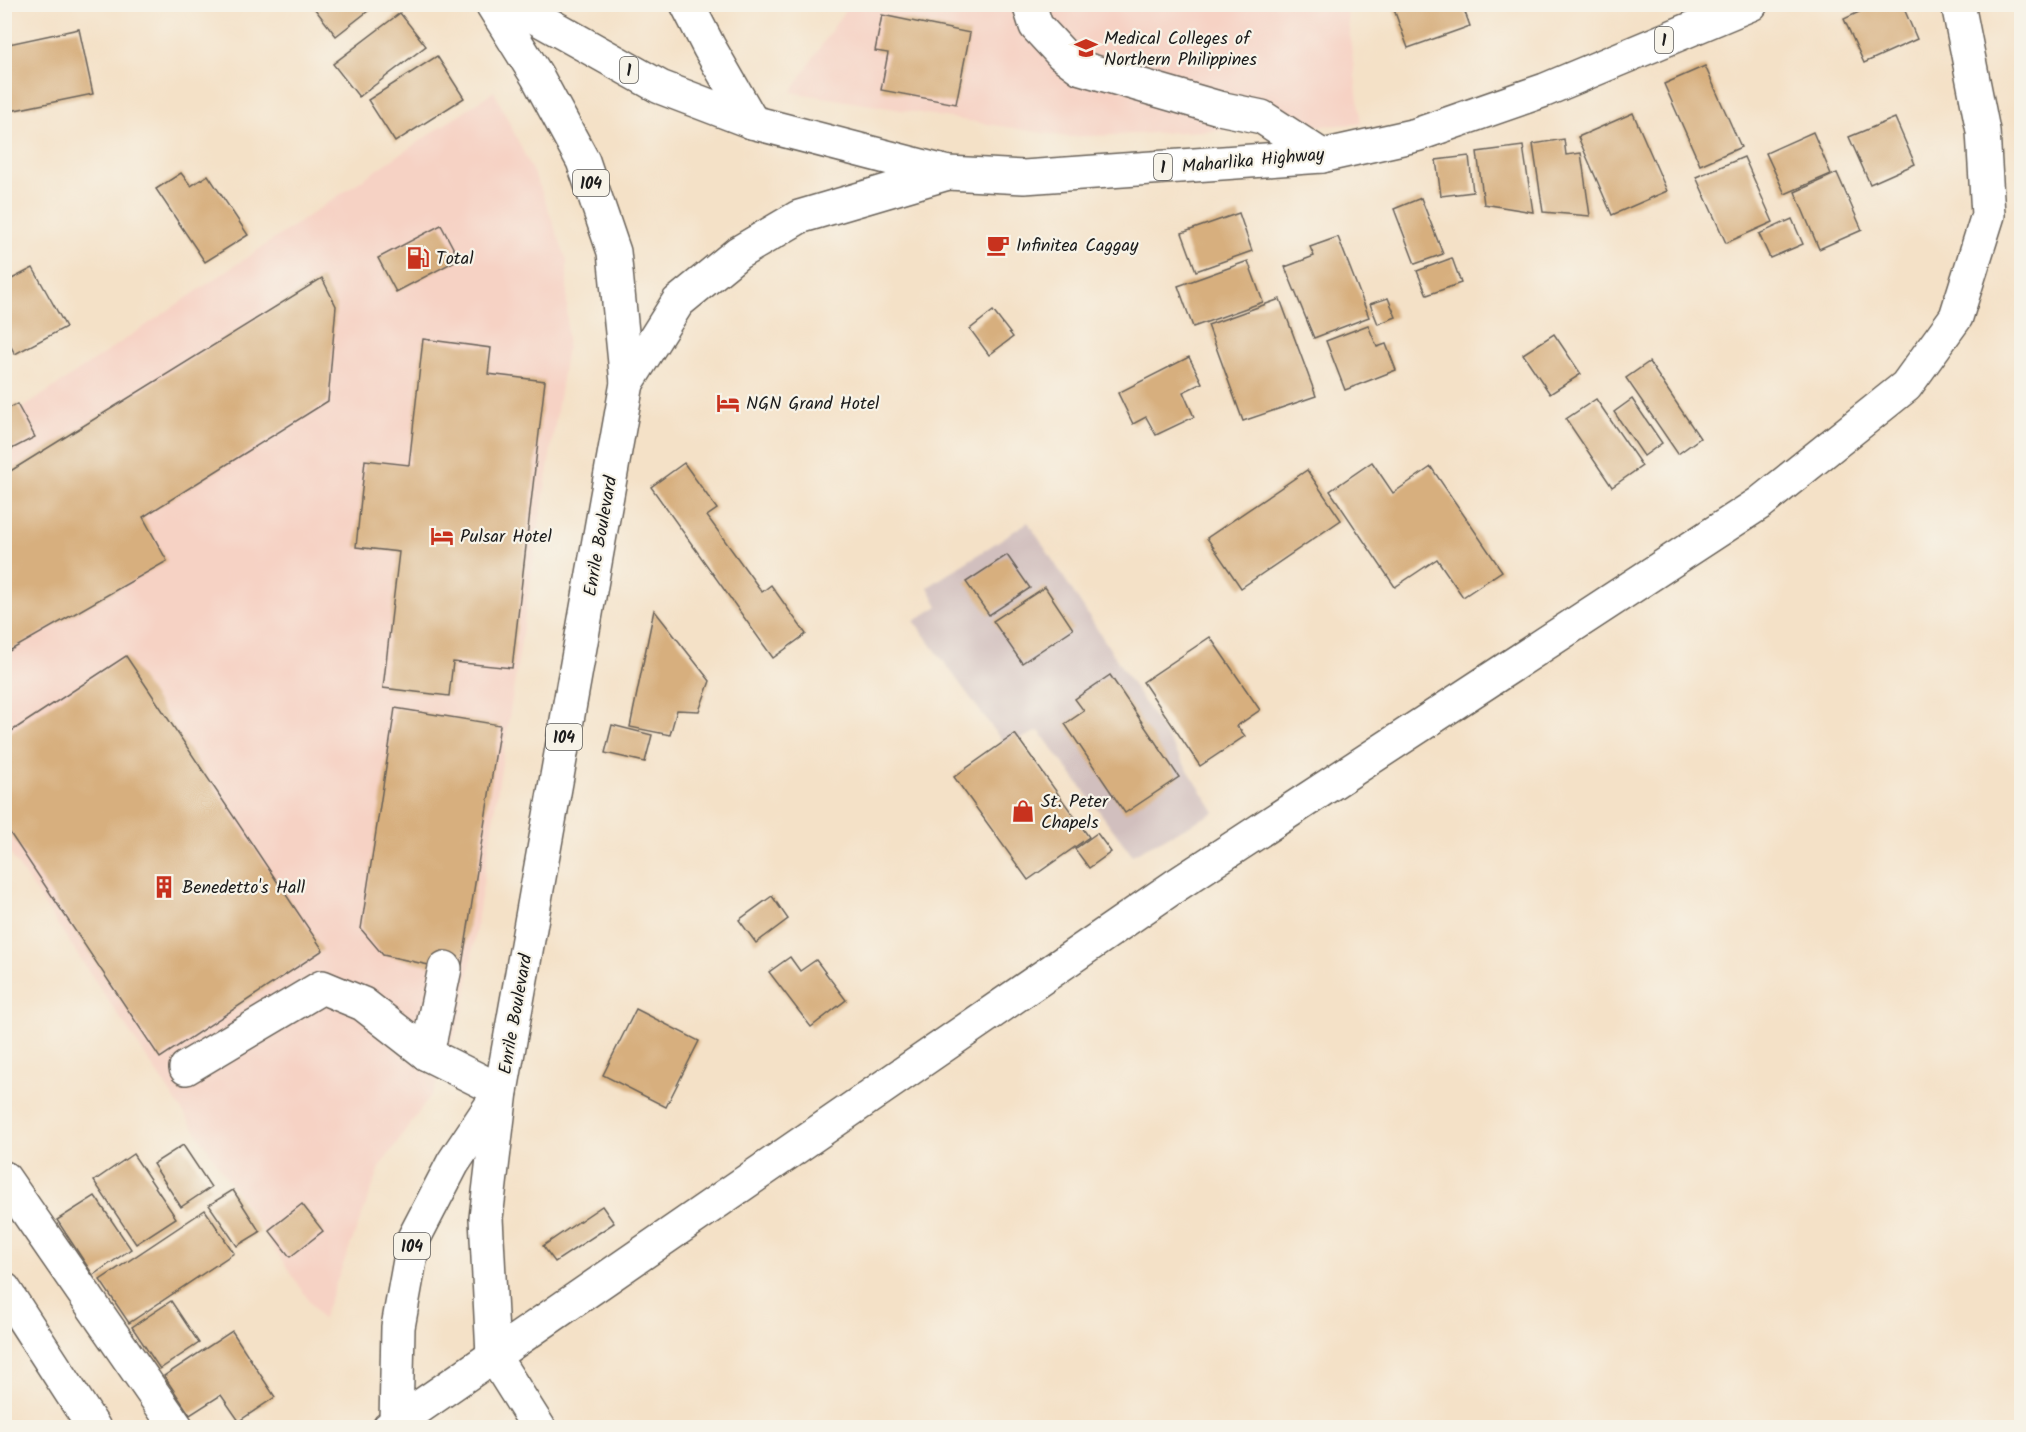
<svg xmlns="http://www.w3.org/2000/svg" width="2026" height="1432" viewBox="0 0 2026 1432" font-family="Kalam,sans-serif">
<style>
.built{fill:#f6d2c4}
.industrial{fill:#d1bfbe}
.building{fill:#d7af7e}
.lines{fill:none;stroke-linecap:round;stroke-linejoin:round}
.minor-casing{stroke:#686158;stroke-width:36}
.major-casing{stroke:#686158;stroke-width:36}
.highway-casing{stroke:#686158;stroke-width:36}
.minor{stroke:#fff;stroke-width:33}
.major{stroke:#fff;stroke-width:33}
.highway{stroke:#fff;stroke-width:33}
.labels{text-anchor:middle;stroke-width:4.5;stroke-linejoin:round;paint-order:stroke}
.shield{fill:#f7f3e8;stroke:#5e5c59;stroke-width:1.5}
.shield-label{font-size:16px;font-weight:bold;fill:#1c1c1c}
.poi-label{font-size:18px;fill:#1c1c1c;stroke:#f7f3e8;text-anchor:start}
.street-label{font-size:18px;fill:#1c1c1c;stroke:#f7f3e8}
</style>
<rect width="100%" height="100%" fill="#f7f3e8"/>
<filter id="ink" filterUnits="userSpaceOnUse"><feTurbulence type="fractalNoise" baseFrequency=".0167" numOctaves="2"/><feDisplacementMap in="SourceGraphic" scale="12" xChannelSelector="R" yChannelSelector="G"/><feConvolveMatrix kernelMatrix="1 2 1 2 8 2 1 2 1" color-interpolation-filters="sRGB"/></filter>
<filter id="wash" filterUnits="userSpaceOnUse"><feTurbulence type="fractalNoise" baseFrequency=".008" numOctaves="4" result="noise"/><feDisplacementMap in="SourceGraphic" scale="24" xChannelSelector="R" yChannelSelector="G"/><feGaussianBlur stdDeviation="1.35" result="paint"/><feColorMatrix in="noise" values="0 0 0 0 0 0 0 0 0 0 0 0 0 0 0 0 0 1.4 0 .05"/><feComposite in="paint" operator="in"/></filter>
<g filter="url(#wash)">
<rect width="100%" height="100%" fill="#f4e1c7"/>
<!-- built -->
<g class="built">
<path d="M848,5H1346L1361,124L1067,137L791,92Z"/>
<path d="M494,91L540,187L567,261V347L463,1012L434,1091L381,1165L322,1320L5,846L4,421Z"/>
</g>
<!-- industrial -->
<path class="industrial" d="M1028,522L1215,812L1132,855L1039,731L1005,745L914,621L938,606L928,587Z"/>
<g id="blocks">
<!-- building -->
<g class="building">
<path d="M311,4H377L336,36Z"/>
<path d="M1392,4H1462L1470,26L1408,48Z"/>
<path d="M1876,4H1902L1917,39L1864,63L1844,19Z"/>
<path d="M400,13L426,46L359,97L333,64Z"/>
<path d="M882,15L970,33L956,104L881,90L888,53L875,51Z"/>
<path d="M79,29L93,94L10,111L4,85V45Z"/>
<path d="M437,56L464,98L395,142L368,100Z"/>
<path d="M1705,66L1741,147L1700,165L1664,84Z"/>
<path d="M1633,113L1667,191L1612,215L1578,137Z"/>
<path d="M1895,118L1915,164L1870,184L1849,137Z"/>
<path d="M1813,132L1831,174L1785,194L1766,153Z"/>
<path d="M1564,139L1566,155L1581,153L1590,216L1543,212L1533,144Z"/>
<path d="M1523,146L1533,212L1484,204L1477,152Z"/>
<path d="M1469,156L1473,192L1441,196L1436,160Z"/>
<path d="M1744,157L1773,222L1726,243L1696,177Z"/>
<path d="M181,173L191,186L208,175L248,235L205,262L156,189Z"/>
<path d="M1837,173L1862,230L1819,249L1795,192Z"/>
<path d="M1421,198L1443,254L1415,264L1394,209Z"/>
<path d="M1239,213L1252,251L1196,271L1182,233Z"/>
<path d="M1792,219L1803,244L1770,258L1759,234Z"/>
<path d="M441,225L459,259L396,292L378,258Z"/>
<path d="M1338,237L1369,317L1314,338L1285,267L1314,256L1310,247Z"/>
<path d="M1452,258L1461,283L1427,295L1417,271Z"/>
<path d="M1248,261L1263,302L1193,327L1178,286Z"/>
<path d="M33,268L66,327L15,354L4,334V283Z"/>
<path d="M322,278L336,306L328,401L143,517L167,561L4,654V475Z"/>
<path d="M1388,298L1396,317L1378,324L1370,304Z"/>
<path d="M1280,299L1316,396L1243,421L1208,325Z"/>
<path d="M993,311L1013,337L989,355L970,329Z"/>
<path d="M1368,325L1377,347L1386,344L1396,370L1345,390L1326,341Z"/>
<path d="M1554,334L1581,374L1550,394L1523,354Z"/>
<path d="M423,339L491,348L488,374L545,381L512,668L453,662L449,696L383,688L399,552L356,547L365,460L409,465Z"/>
<path d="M1189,357L1202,383L1183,392L1194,417L1156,435L1146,417L1133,424L1118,393Z"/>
<path d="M1649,362L1700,438L1678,454L1626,378Z"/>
<path d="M1596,399L1642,466L1612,487L1566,419Z"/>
<path d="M1632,399L1662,443L1644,456L1614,412Z"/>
<path d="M17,404L35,437L4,453V411Z"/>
<path d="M1372,462L1393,493L1431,467L1502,571L1463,597L1437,559L1395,587L1330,491Z"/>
<path d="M684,463L717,509L707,516L762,592L771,585L806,634L773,658L651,487Z"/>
<path d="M1307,470L1341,520L1241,588L1207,538Z"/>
<path d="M1007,555L1030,588L989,615L966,582Z"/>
<path d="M1045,587L1073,629L1022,663L993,621Z"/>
<path d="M654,610L710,681L699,711L677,710L670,735L630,727Z"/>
<path d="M1210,637L1260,710L1237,726L1245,736L1200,766L1143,682Z"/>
<path d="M126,656L323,950L160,1058L4,824V736Z"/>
<path d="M1110,675L1179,777L1125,813L1065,724L1084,711L1075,699Z"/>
<path d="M395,708L500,725L461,972L383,955L361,929Z"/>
<path d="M612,725L652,735L645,762L605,753Z"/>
<path d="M1015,734L1089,837L1028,880L954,777Z"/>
<path d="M1097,833L1111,852L1089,868L1075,849Z"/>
<path d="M772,896L788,919L756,943L739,920Z"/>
<path d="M790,957L800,971L816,960L846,1000L811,1027L769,972Z"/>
<path d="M636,1009L699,1041L666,1107L603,1075Z"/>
<path d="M183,1145L211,1187L181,1207L153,1164Z"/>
<path d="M133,1154L176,1218L136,1244L94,1181Z"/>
<path d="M233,1190L260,1232L237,1246L209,1205Z"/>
<path d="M95,1196L131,1249L93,1275L57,1220Z"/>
<path d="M302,1204L323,1231L290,1257L269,1230Z"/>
<path d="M602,1206L614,1223L555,1262L543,1246Z"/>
<path d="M205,1210L234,1253L129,1323L100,1280Z"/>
<path d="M171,1301L199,1343L160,1369L132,1327Z"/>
<path d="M232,1331L275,1397L239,1421L221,1395L190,1415L164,1376Z"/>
</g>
</g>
</g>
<g filter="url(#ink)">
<use href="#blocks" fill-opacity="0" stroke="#686158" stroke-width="1.5"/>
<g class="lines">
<!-- minor casing -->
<g class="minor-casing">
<g id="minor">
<path d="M687,4L709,47L752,122"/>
<path d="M1029,4L1036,26L1062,54L1081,68L1219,108L1262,117L1322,156"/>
<path d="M427,1054L445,968"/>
<path d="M186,1068L322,987L363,1004L427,1054L501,1091"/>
<path d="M4,1178L177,1428"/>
<path d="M4,1289L94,1428"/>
<path d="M389,1428L1175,886L1760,503L1906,386L1956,317L1988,215L1983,131L1958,4"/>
</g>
</g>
<!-- major casing -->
<g class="major-casing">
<path id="major" d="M512,4L660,87L752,122L948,173L1024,177L1322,156L1416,135L1545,90L1751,4"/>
</g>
<!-- highway casing -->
<g class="highway-casing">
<g id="highway">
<path d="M492,4L537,76L583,161L614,252L627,383L501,1091L486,1218L493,1355L539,1428"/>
<path d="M627,383L678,302L738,253L799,217L948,173"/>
<path d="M398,1428L396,1423L398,1327L414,1238L453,1163L497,1097"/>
</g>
</g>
<!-- minor -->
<use href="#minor" class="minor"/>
<!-- major -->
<use href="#major" class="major"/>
<!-- highway -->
<use href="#highway" class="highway"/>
</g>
</g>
<!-- icons -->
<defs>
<g id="university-bare" transform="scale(1.8)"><path d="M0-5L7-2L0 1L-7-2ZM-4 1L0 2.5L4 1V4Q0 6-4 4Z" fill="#c8321e" stroke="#f7f3e8" stroke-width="2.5" paint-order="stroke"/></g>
<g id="cafe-bare" transform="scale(1.8)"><path d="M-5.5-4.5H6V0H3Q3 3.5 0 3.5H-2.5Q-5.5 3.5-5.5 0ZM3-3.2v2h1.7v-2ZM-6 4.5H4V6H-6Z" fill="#c8321e" stroke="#f7f3e8" stroke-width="2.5" paint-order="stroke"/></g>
<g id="fuel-bare" transform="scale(1.8)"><path d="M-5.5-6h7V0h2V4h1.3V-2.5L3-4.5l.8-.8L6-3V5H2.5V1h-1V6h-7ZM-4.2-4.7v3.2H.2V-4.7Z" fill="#c8321e" stroke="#f7f3e8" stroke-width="2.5" paint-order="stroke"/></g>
<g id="hotel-bare" transform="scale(1.8)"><path d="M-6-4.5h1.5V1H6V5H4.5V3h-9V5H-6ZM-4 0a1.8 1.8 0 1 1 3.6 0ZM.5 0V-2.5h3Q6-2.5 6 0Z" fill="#c8321e" stroke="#f7f3e8" stroke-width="2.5" paint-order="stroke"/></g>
<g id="shop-bare" transform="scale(1.8)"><path d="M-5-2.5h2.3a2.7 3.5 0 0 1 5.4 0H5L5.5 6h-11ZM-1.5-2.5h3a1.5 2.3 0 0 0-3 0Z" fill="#c8321e" stroke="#f7f3e8" stroke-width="2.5" paint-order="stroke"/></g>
<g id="building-bare" transform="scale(1.8)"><path d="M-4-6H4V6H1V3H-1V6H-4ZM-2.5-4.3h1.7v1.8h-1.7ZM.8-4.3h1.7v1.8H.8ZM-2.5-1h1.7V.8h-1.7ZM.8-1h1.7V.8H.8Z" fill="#c8321e" stroke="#f7f3e8" stroke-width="2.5" paint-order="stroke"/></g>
</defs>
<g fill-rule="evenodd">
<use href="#university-bare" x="1086" y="48"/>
<use href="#cafe-bare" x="998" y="245"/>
<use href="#fuel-bare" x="418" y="258"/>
<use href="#hotel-bare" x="728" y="403"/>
<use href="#hotel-bare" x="442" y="536"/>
<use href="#shop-bare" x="1023" y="811"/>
<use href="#building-bare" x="164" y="887"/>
</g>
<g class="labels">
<!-- shield labels -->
<g class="shield">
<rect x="1655" y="27" width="18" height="26" rx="4.5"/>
<rect x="620" y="57" width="18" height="26" rx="4.5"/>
<rect x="1154" y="154" width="18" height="26" rx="4.5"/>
<rect x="573" y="170" width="36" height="26" rx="4.5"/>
<rect x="546" y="724" width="36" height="26" rx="4.5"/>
<rect x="394" y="1233" width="36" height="26" rx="4.5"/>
</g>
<g class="shield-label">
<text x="1664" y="46">1</text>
<text x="629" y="76">1</text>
<text x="1163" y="173">1</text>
<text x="591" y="189">104</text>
<text x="564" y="743">104</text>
<text x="412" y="1252">104</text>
</g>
<!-- poi labels -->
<g class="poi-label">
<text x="1104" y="44">Medical Colleges of<tspan x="1104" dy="21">Northern Philippines</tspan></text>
<text x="1016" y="251">Infinitea Caggay</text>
<text x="436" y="264">Total</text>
<text x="746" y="409">NGN Grand Hotel</text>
<text x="460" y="542">Pulsar Hotel</text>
<text x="1041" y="807">St. Peter<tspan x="1041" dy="21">Chapels</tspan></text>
<text x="182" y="893">Benedetto's Hall</text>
</g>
<!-- street labels -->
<g class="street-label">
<text transform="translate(1253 160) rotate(-5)" y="6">Maharlika Highway</text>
<text transform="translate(600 536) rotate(-80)" y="6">Enrile Boulevard</text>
<text transform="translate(515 1014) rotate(-80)" y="6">Enrile Boulevard</text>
</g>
</g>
<!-- margin -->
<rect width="2026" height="1432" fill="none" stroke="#f7f3e8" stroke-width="24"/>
</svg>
